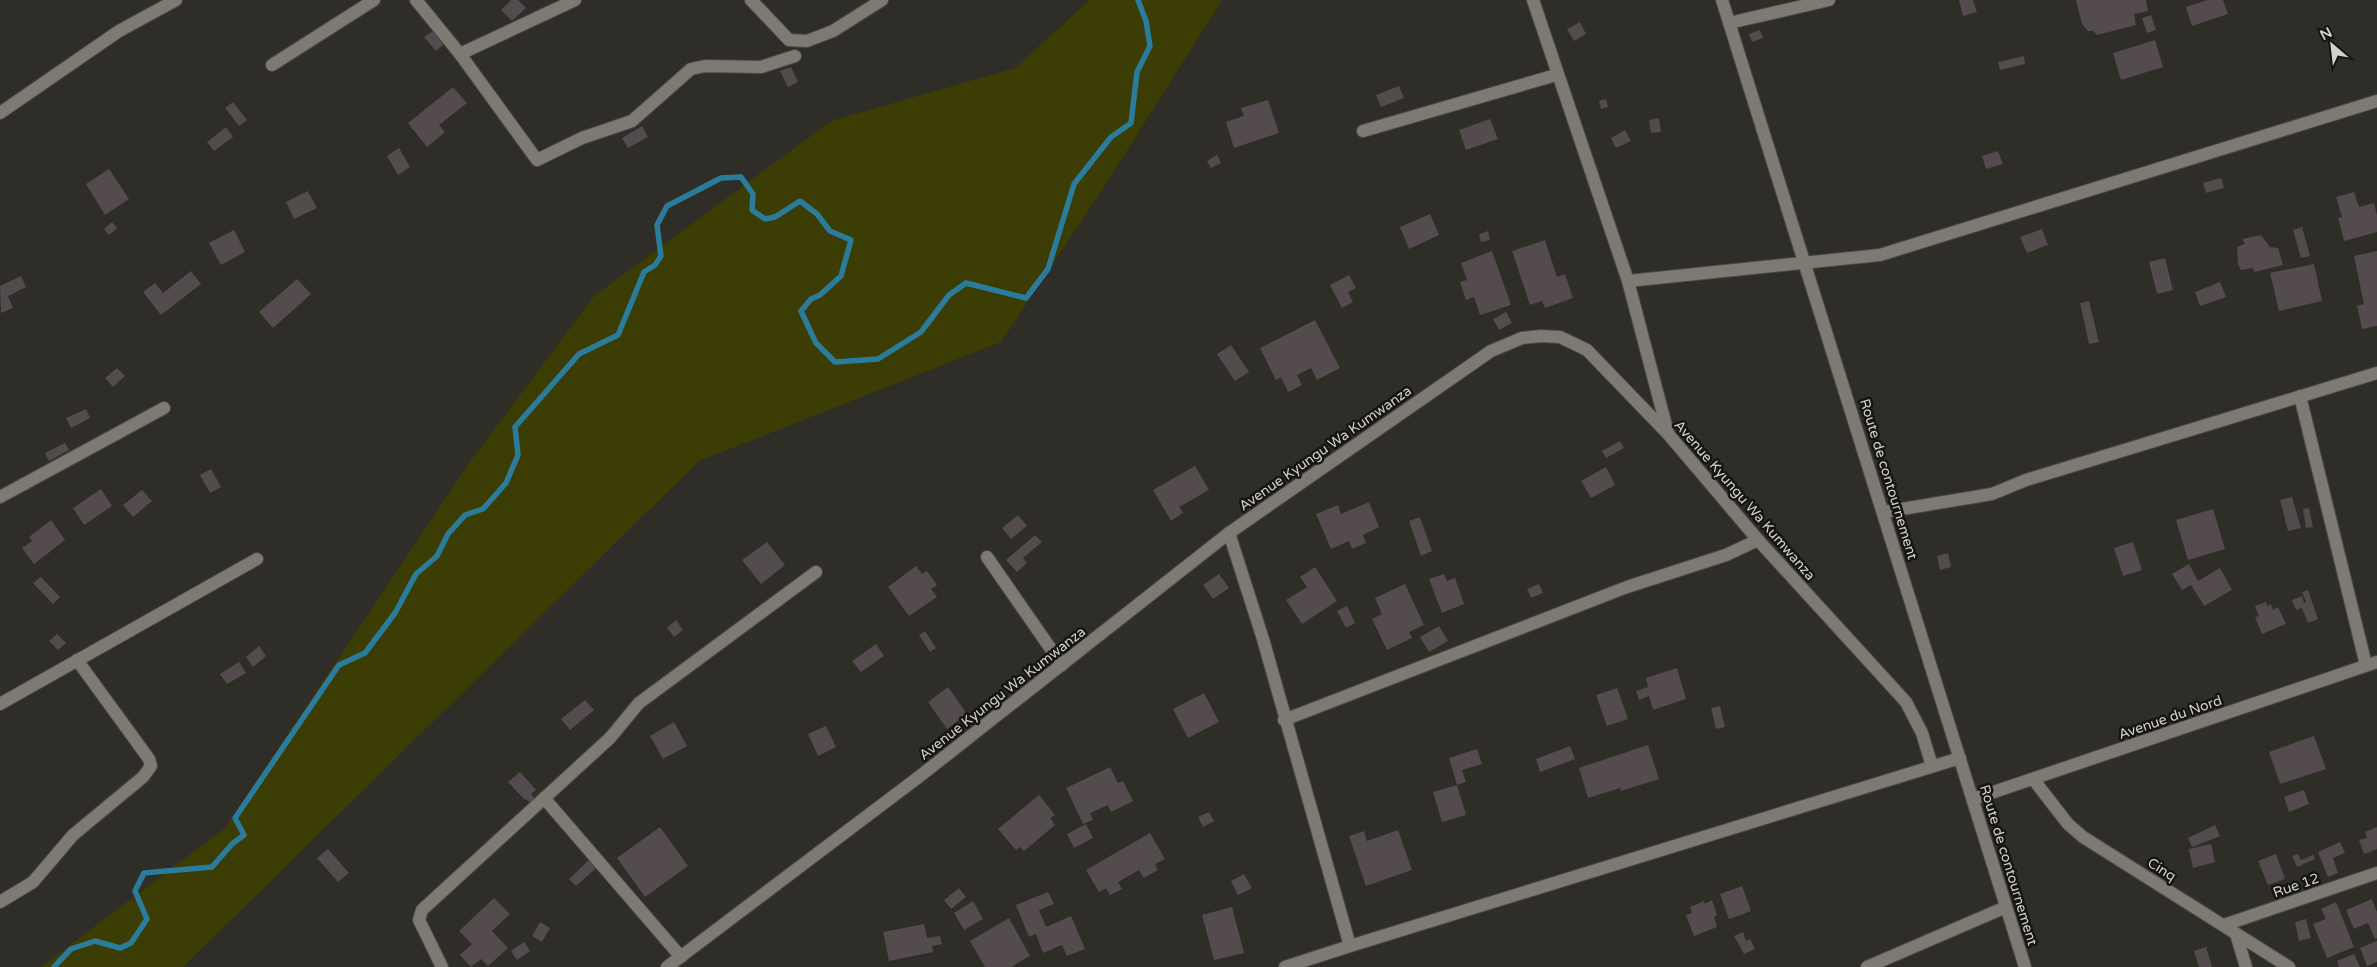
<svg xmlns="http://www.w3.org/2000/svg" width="2377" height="967" viewBox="0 0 2377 967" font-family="'Varela Round',sans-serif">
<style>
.green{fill:#3b3d04}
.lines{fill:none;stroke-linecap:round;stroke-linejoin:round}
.stream{stroke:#2b7c9c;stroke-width:5.5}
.building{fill:#534b4e}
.minor-casing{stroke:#4c4a45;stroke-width:14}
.minor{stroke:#7d7a73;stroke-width:12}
.labels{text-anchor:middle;stroke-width:5;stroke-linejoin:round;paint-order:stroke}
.street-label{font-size:14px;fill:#d3d2ce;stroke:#161513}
</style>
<rect width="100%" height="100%" fill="#2f2d27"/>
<!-- green -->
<path class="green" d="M1090,0H1222L1104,187L1001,342L699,461L183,967H41L225,828L469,463L594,296L831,121L1015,68Z"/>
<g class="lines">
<!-- stream -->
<path class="stream" d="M54,967L71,949L95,941L120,948L131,943L147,919L135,891L144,873L212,867L232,844L244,835L235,818L339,665L365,653L395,613L416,574L437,556L448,534L465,515L483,509L506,483L518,455L515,427L579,354L618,335L644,272L655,265L661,256L657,225L667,206L721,178L741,177L753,194L752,210L765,219L775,217L800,201L817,214L830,231L851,240L841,276L820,295L811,299L801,311L816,343L835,362L878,359L921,332L949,295L966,283L1026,298L1048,269L1074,184L1111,137L1131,123L1137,72L1150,46L1146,21L1138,0"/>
</g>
<!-- building -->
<g class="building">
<path d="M511,0H518L526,8L512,21L501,10Z"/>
<path d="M1959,0H1973L1977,12L1963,16Z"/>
<path d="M2076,0H2146L2148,11L2134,14L2136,25L2097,35L2093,31H2088L2082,24Z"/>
<path d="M2207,0H2223L2228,14L2192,26L2186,7Z"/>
<path d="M2151,15L2156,30L2147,33L2142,18Z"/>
<path d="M1580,22L1586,34L1574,41L1567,29Z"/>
<path d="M1760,30L1763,38L1752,42L1749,34Z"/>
<path d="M433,31L444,44L436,51L424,37Z"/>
<path d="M2155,40L2163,67L2121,80L2113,53Z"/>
<path d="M2024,56L2025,64L2000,70L1998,62Z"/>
<path d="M791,67L798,82L788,87L780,71Z"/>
<path d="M1399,86L1404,98L1381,107L1376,95Z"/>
<path d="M453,87L467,103L439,125L445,132L427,147L408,123Z"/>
<path d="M1606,99L1608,107L1601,109L1599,101Z"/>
<path d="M1268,100L1279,133L1234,148L1226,122L1244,116L1241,108Z"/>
<path d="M233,102L247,120L239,126L225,108Z"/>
<path d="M1659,118L1661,132L1651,133L1649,120Z"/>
<path d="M1490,119L1498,139L1466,150L1459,130Z"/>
<path d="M642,126L648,137L628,148L622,138Z"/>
<path d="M226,127L233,137L214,151L207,142Z"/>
<path d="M1625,130L1631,141L1616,148L1611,138Z"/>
<path d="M399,148L410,167L398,175L387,156Z"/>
<path d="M1998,151L2003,164L1986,169L1982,156Z"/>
<path d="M1217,155L1221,163L1211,168L1207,161Z"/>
<path d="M109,169L129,199L105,215L86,184Z"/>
<path d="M2221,178L2224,188L2206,193L2203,183Z"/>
<path d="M308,191L317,208L294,219L286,202Z"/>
<path d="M2354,192L2359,207L2374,203L2377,215V232L2344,241L2338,218L2342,217L2336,197Z"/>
<path d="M1430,214L1439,235L1409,249L1400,227Z"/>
<path d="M112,222L117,228L109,235L104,229Z"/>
<path d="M2302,227L2310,256L2301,258L2293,230Z"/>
<path d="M2042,229L2048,245L2027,253L2020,237Z"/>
<path d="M234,230L245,252L221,265L209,243Z"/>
<path d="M1488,231L1490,240L1481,242L1479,234Z"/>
<path d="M2261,235L2270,247L2278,248L2283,265L2254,272L2253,268L2241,270L2238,264L2237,247L2245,244L2242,239Z"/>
<path d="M1545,240L1557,277L1565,274L1573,298L1545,308L1542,301L1530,305L1512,251Z"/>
<path d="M1492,251L1511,305L1480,315L1474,297L1466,300L1460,282L1467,280L1461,263Z"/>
<path d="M2377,251V326L2362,329L2357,306L2364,304L2354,256Z"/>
<path d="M2165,258L2173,290L2157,294L2149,262Z"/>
<path d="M2314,264L2322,301L2279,311L2270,273Z"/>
<path d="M191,271L201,284L161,315L143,292L155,283L163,293Z"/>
<path d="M1349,275L1356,288L1348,292L1353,302L1342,308L1330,285Z"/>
<path d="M21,276L26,287L8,296L13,308L1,313L0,286Z"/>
<path d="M297,279L311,294L273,328L259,312Z"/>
<path d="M2220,282L2226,297L2200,306L2195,292Z"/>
<path d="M2089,301L2099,342L2089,344L2080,303Z"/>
<path d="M1506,312L1512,323L1499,330L1493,319Z"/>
<path d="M1315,320L1340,368L1317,380L1311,368L1297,375L1302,385L1288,392L1281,377L1276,380L1260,348Z"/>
<path d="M1231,345L1249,372L1235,381L1217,354Z"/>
<path d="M117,368L125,376L113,387L105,378Z"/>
<path d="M86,409L90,418L71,428L66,418Z"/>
<path d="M1620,441L1624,448L1606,458L1602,451Z"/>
<path d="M65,443L69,450L49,461L45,453Z"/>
<path d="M1195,466L1209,490L1179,507L1183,513L1171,521L1153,490Z"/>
<path d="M1606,467L1615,485L1591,498L1581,481Z"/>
<path d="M211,469L221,487L210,493L200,475Z"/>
<path d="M101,489L112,506L84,525L73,508Z"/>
<path d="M142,490L152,501L133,517L123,505Z"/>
<path d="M2292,497L2301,528L2288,531L2280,500Z"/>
<path d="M1369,502L1379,527L1363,535L1366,543L1352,549L1349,541L1331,549L1316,514L1338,505L1341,514Z"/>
<path d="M2309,508L2313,527L2306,528L2303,509Z"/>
<path d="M2213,509L2225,549L2188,560L2176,520Z"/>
<path d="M1018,515L1027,526L1011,539L1002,528Z"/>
<path d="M1420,517L1432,551L1421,556L1409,521Z"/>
<path d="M51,520L65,540L34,564L22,548L32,541L29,537Z"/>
<path d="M1035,535L1042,542L1023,558L1027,563L1017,572L1006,560Z"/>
<path d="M767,542L785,565L761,584L742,560Z"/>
<path d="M2133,542L2142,570L2123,576L2114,548Z"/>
<path d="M1948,553L1951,567L1940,570L1937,556Z"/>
<path d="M2189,564L2198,581L2220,568L2232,590L2204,606L2191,585L2182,590L2172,574Z"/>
<path d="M916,566L922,574L927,571L937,585L931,589L937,597L909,616L888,587Z"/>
<path d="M1315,567L1337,601L1302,624L1286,600L1307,587L1300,577Z"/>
<path d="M1219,574L1229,588L1213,599L1203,585Z"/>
<path d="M1444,574L1447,581L1455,578L1464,604L1442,613L1429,579Z"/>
<path d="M41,577L60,597L53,604L33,583Z"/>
<path d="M1405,584L1424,625L1409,632L1412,638L1387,650L1372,619L1382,614L1375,598Z"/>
<path d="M1539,584L1543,593L1531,598L1527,589Z"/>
<path d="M2308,590L2318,619L2308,623L2302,608L2296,610L2292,600L2302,596L2304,603L2306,602L2302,592Z"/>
<path d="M2266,602L2267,606L2271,604L2273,610L2278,607L2286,624L2262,634L2255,617L2259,616L2255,606Z"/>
<path d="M1347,606L1355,623L1346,628L1337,611Z"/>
<path d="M676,620L683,630L674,637L667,628Z"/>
<path d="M1439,626L1448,641L1429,652L1420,637Z"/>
<path d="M925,631L936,648L930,652L919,635Z"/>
<path d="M57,634L66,643L58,650L49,641Z"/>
<path d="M876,644L884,656L861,672L852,661Z"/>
<path d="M259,646L266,656L253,667L246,657Z"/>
<path d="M239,662L246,673L227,684L220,674Z"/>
<path d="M1677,668L1686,699L1653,710L1649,696L1639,700L1636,691L1648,687L1646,678Z"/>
<path d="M948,687L967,714L947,729L928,702Z"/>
<path d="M1617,688L1628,719L1607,726L1596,695Z"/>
<path d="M1204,693L1219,722L1188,738L1173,709Z"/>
<path d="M585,700L594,710L570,730L561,719Z"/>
<path d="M1720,706L1725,727L1716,729L1711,708Z"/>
<path d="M674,722L687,746L663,759L650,736Z"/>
<path d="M826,726L836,747L818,756L808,734Z"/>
<path d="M2314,736L2326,769L2280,784L2269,752Z"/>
<path d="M1648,745L1659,779L1621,791L1620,788L1588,798L1579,768Z"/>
<path d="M1570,746L1575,759L1540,772L1536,759Z"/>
<path d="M1477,749L1482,764L1462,770L1466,782L1457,785L1449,758Z"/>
<path d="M1110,767L1118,783L1123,781L1133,801L1111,812L1108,805L1090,813L1093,820L1083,824L1066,788Z"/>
<path d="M520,772L536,790L531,794L537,801L533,805L526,799L525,800L508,782Z"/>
<path d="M1457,785L1466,815L1442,822L1433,792Z"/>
<path d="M2304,790L2309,804L2289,812L2284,797Z"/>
<path d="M1039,795L1055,815L1050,818L1055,825L1024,851L1020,847L1016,850L998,829Z"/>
<path d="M1209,812L1214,821L1203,827L1198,817Z"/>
<path d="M1086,824L1093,838L1074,848L1067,834Z"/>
<path d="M2215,825L2220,836L2192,847L2188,838Z"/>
<path d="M660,827L688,866L645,897L617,858Z"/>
<path d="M2377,827V849L2364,854L2359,840L2367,838L2365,832Z"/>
<path d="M1398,830L1412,870L1366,886L1349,836L1364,831L1367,841Z"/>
<path d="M1150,833L1165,859L1155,864L1158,870L1144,878L1139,870L1118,882L1122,889L1110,895L1106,888L1099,892L1086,870Z"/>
<path d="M2340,842L2345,853L2333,858L2338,873L2328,877L2318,852Z"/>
<path d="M2211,844L2215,862L2193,868L2189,849Z"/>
<path d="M328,849L349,873L338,882L317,858Z"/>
<path d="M2276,854L2285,879L2268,885L2258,861Z"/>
<path d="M2298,854L2301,860L2313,855L2315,859L2297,867L2292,856Z"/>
<path d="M589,860L596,868L576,886L569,879Z"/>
<path d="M2171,870L2178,873L2174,881L2168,878Z"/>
<path d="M1244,874L1252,888L1238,895L1231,881Z"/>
<path d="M1742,886L1751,911L1729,919L1720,894Z"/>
<path d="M959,888L966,897L951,909L944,900Z"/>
<path d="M1048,892L1054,904L1039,910L1046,927L1071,916L1085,949L1067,956L1062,945L1043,953L1036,934L1029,937L1016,905Z"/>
<path d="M494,898L510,914L492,931L508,948L488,966L481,959L471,967L460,955L472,944L459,931Z"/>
<path d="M2372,899L2377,912V938L2375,939L2368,923L2354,929L2346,910Z"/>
<path d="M1712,900L1717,915L1714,917L1717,927L1694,936L1686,915L1692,913L1690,907L1704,901L1705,904Z"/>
<path d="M973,901L983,919L964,930L954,913Z"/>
<path d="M2336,902L2354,947L2327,958L2313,924L2326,919L2321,909Z"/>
<path d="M1232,907L1244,953L1214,960L1202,915Z"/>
<path d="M1009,918L1030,956L1011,967H985L970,941Z"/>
<path d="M2306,919L2311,938L2299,941L2295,922Z"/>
<path d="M540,922L550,928L542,942L532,936Z"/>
<path d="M924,924L927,938L940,936L942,944L932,946L933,952L889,961L883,932Z"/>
<path d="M1743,932L1746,941L1750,939L1755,949L1744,954L1734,936Z"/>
<path d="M2377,941V962L2367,966L2360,948Z"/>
<path d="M524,942L530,951L517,960L511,951Z"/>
<path d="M2206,947L2212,967H2199L2194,951Z"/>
<path d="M2354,954L2360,967H2339L2337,961Z"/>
</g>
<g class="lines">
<!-- minor casing -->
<g class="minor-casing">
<g id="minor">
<path d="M416,0L460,54L537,160L582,138L632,121L691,69L705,66L761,67L795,56"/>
<path d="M751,0L789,40L807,41L833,31L882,0"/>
<path d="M1533,0L1628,281L1668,433"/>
<path d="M1722,0L2025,967"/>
<path d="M1729,23L1829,0"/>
<path d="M460,54L575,0"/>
<path d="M272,65L374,0"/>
<path d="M0,113L119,31L176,0"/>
<path d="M1363,131L1556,75"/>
<path d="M1628,281L1880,255L2377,101"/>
<path d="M2300,396L2366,665"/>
<path d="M0,497L164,408"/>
<path d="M1884,512L1992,494L2026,480L2377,373"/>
<path d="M1229,533L1263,639L1350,946L1285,967"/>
<path d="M987,557L1062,665"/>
<path d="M0,704L257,559"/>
<path d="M1284,720L1627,587L1726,555L1758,540"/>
<path d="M2033,779L2068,824L2083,837L2289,967"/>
<path d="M544,798L681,957"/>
<path d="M1973,799L2377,662"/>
<path d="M0,902L33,882L73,835L143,777L151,766L149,759L77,660"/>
<path d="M2224,925L2377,873"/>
<path d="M2236,934L2246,967"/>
<path d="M1350,946L1960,758"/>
<path d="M442,967L419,920L422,910L610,738L639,703L816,572"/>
<path d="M667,967L920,776L1229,533L1491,351L1522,338L1541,336L1560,337L1587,350L1669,435L1758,540L1906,702L1922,733L1932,766"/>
<path d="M1867,967L2006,907"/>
</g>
</g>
<!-- minor -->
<use href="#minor" class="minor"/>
</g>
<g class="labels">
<!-- street labels -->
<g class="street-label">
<text transform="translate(1325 448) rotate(-35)" y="5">Avenue Kyungu Wa Kumwanza</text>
<text transform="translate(1889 479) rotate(73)" y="5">Route de contournement</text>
<text transform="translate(1745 500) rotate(49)" y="5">Avenue Kyungu Wa Kumwanza</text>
<text transform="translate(1002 693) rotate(-38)" y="5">Avenue Kyungu Wa Kumwanza</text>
<text transform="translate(2170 717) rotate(-19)" y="5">Avenue du Nord</text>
<text transform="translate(2009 865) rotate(73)" y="5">Route de contournement</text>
<text transform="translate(2162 869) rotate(32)" y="5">Cinq</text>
<text transform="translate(2296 885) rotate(-19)" y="5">Rue 12</text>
</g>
</g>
<!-- north arrow -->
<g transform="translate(2332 45) rotate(332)" stroke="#161513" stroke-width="4" paint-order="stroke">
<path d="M0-4L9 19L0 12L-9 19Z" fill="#d3d2ce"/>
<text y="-8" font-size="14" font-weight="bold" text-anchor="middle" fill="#d3d2ce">N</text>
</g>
</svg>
